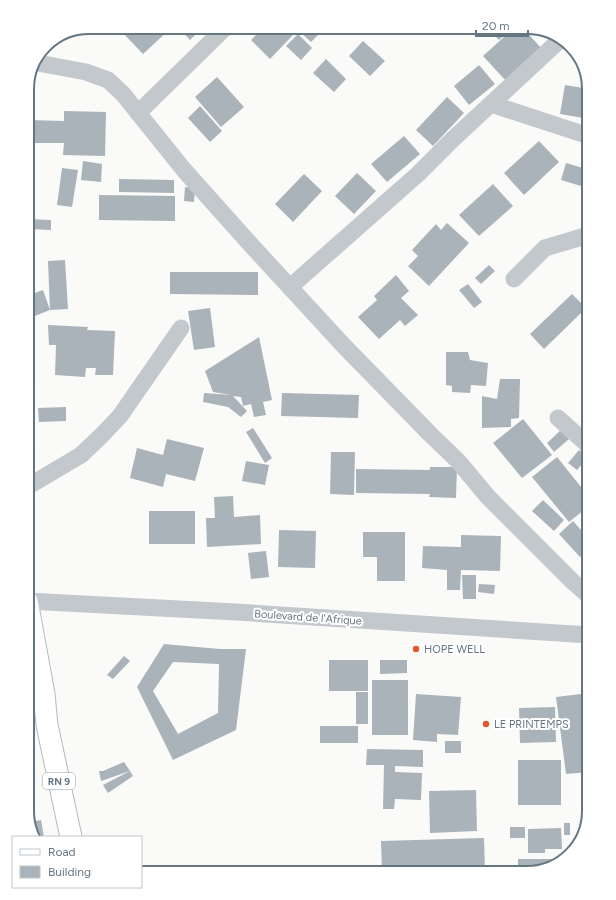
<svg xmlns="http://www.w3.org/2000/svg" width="616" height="900" viewBox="0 0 616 900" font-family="Figtree,sans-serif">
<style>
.building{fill:#aab3b9;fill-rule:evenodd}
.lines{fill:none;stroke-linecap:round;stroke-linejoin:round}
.major-casing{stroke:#b5babe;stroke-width:23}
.minor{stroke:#c3c8cc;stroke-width:17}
.major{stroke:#fff;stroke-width:21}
.poi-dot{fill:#e4572e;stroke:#fff;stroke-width:1.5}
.labels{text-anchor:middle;stroke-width:4;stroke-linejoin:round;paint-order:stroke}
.shield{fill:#fff;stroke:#939fa8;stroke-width:1}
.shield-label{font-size:10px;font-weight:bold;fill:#657683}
.street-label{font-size:11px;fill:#657683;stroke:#fff}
.poi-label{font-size:11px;fill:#657683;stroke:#fff;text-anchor:start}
.rim{fill:none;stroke:#657683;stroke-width:2}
</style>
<rect width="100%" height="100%" fill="#fafaf8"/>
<!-- building -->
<g class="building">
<path d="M126,27H170L171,28L143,54L121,31Z"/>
<path d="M178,27H203L190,40Z"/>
<path d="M264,27H286L294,34L270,59L251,40Z"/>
<path d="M305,27H326L311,42L300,32Z"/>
<path d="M485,27H512L499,40Z"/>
<path d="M515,27H522L542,49L506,81L483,56Z"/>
<path d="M298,34L312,48L301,60L286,46Z"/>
<path d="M363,41L385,61L370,76L349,56Z"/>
<path d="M326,59L346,79L334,92L313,73Z"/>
<path d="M479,65L495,84L469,105L454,86Z"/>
<path d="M217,77L244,107L221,127L195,97Z"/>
<path d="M565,85L589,89V119L560,114Z"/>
<path d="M447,97L464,113L433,146L416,130Z"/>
<path d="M200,106L222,131L210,142L188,118Z"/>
<path d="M64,111L106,112L105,156L63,155L64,143H27L28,120L64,121Z"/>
<path d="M404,136L420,154L387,182L371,164Z"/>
<path d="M539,141L559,162L524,195L504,173Z"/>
<path d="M83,161L102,164L101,182L81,180Z"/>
<path d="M566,163L586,169L581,186L561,180Z"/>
<path d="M62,168L78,170L72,207L57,205Z"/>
<path d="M357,173L376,191L354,214L335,196Z"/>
<path d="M304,174L322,191L293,222L275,204Z"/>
<path d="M119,179L174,180V193L119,192Z"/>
<path d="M493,184L513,206L479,236L459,215Z"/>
<path d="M185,187L195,188L194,202L184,201Z"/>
<path d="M99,195L175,196V221L99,220Z"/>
<path d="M27,219L51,220V230L27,229Z"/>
<path d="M447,223L469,243L429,286L408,266L418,256L412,250L436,224L441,230Z"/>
<path d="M65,260L68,309L50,310L48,261Z"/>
<path d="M489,265L495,271L481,284L475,278Z"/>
<path d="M170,272H258V295L170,294Z"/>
<path d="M396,275L409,291L401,298L418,315L405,326L400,320L379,339L358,317L377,300L374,296Z"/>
<path d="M468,284L482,302L474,308L459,290Z"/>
<path d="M43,290L50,310L27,319V296Z"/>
<path d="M572,294L586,308L589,305V317L583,311L544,349L530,334Z"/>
<path d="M210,308L215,347L194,350L188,311Z"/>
<path d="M48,325L88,327L87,330L115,331L113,375H95L96,368H86L85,377L55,375L56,345H49Z"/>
<path d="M259,337L272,400L263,402L266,415L254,417L251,404L243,406L241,397L233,396L247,411L241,417L228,407L203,402L204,393L231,395L213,392L205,371Z"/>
<path d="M446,352H468L470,360L488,363L486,386L471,385L470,393L452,392V386L446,385Z"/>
<path d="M500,379H520L519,418L511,419V427L482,428V396L497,399Z"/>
<path d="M282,393L359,395L358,418L281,416Z"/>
<path d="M66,407V421L39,422L38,408Z"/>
<path d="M523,419L552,455L522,478L493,443Z"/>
<path d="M253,428L272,458L265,463L246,432Z"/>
<path d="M561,430L569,439L554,452L547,443Z"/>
<path d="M167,439L204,448L195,481L166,474L163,487L130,478L137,448L163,455Z"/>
<path d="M579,450L588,457L577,470L568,463Z"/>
<path d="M331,452H355L354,495L330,494Z"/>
<path d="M557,457L589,497V506L569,522L532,477Z"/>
<path d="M246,461L269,465L265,485L242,481Z"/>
<path d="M430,467H457L456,498L429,497L430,494L356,493V469L430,470Z"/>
<path d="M233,496L234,517L260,515L261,544L207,547L206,518H215L214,497Z"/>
<path d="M543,500L564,520L554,531L532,511Z"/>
<rect x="149" y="511" width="46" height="33"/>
<path d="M573,521L589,539V548L580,557L559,534Z"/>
<path d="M279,530L316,531L315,568L278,567Z"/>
<path d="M363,532H405V581H377V557H363Z"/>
<path d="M461,535L501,536L500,571L461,570L460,590H447V570L422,568L423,546L461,547Z"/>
<path d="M266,551L269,577L251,579L248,553Z"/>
<path d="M462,575H476V599H463Z"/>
<path d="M479,584L495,585L494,594L478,592Z"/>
<path d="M164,644L220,649H246L236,730L173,760L137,687ZM173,662L219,664L218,713L178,734L153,691Z"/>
<path d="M124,656L130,661L113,679L107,675Z"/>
<rect x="329" y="660" width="39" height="31"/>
<path d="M380,660H407V673L380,674Z"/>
<rect x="372" y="680" width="36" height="55"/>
<rect x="356" y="692" width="12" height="32"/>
<path d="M589,693V772L566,774L556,697Z"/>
<path d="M416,694L461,697L458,735L437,734V742L413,740Z"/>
<path d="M555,707L556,742L520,743L519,708Z"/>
<rect x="320" y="726" width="38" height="17"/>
<rect x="445" y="741" width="16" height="12"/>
<path d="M367,749L423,750V767L395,766V772L422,773L421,800L395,799L394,809H383L384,765H366Z"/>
<rect x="518" y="760" width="43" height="45"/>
<path d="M124,762L130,771L101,781L99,771H103Z"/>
<path d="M130,771L133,776L108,793L103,785Z"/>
<path d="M476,790L477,831L430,833L429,791Z"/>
<path d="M41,820L44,837H34L30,822Z"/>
<rect x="564" y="823" width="6" height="12"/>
<rect x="510" y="827" width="15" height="11"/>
<path d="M561,828L562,849H545V853H528V829Z"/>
<path d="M484,838L485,873H382L381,841Z"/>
<path d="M518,859H564L558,865L527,873H518Z"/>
</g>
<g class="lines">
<!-- major casing -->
<g class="major-casing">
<path id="major" d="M27,601L44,694L47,725L71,837"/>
</g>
<!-- minor -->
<g class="minor">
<path d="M38,63L86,72L108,80L123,94L184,170L252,246L344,346L430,434L458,461L488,497L572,581L589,596"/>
<path d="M491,104L589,136"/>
<path d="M138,113L226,27"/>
<path d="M514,279L545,248L582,237H589"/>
<path d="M290,287L418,174L453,139L520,77L562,38"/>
<path d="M558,418L589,446"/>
<path d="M27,487L81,455L101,436L120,416L181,328"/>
<path d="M27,601L236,612L589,635"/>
</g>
<!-- major -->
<use href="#major" class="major"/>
</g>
<!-- markers -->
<g class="poi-dot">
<circle cx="416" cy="649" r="4"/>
<circle cx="486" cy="724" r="4"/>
</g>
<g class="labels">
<!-- shield labels -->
<rect class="shield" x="43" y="773" width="32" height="16" rx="3"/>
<g class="shield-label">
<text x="59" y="785">RN 9</text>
</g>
<!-- street labels -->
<g class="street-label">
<text transform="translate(308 617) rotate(4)" y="4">Boulevard de l'Afrique</text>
</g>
<!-- poi labels -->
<g class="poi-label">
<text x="424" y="653">HOPE WELL</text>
<text x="494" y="728">LE PRINTEMPS</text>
</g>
</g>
<!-- crop -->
<path d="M0 0H616V900H0ZM89 34H527A55 55 0 0 1 582 89V811A55 55 0 0 1 527 866H89A55 55 0 0 1 34 811V89A55 55 0 0 1 89 34Z" fill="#fff" fill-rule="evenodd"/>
<path class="rim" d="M89 34H527A55 55 0 0 1 582 89V811A55 55 0 0 1 527 866H89A55 55 0 0 1 34 811V89A55 55 0 0 1 89 34Z"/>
<!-- legend -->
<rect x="12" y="836" width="130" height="52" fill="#ffffff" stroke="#c1c8cd"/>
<rect x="20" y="849" width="20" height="6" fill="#ffffff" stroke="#c1c8cd"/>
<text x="48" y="856" font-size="12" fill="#657683">Road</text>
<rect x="20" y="866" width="20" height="12" fill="#aab3b9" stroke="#c1c8cd"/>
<text x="48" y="876" font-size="12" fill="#657683">Building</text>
<!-- scale -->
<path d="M476 30v6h52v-6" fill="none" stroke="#657683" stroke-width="2"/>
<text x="482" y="30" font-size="12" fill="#657683" stroke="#ffffff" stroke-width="3" paint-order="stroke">20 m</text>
</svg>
